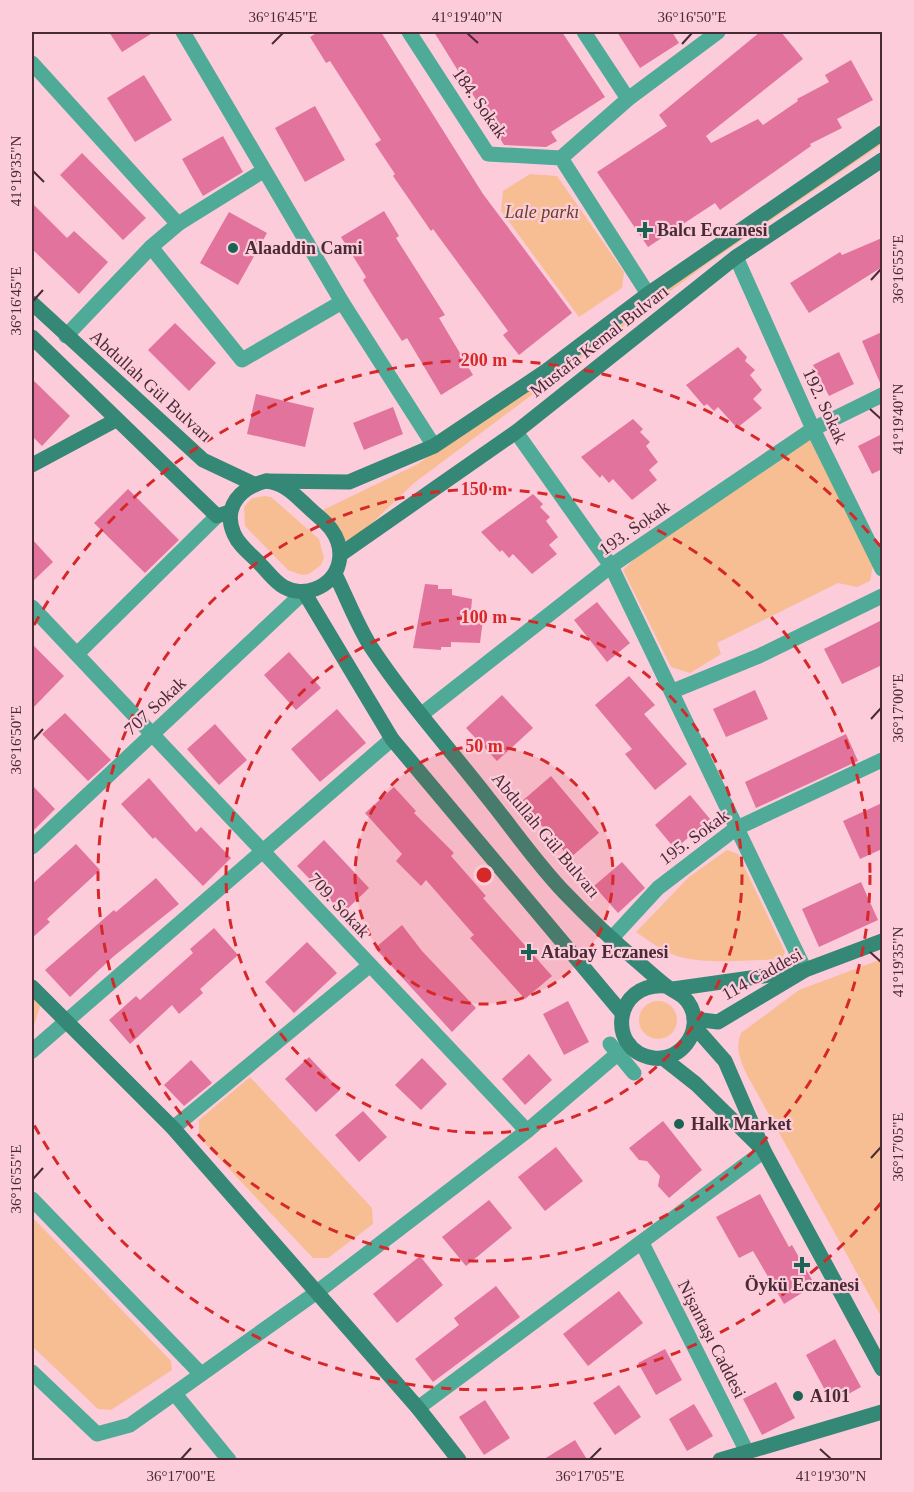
<svg xmlns="http://www.w3.org/2000/svg" width="914" height="1492" viewBox="0 0 914 1492" font-family="'Times New Roman',serif">
<style>
.green{fill:#f7bd93}
.building{fill:#e2739d}
.lines{fill:none;stroke-linecap:round;stroke-linejoin:round}
.street{stroke:#4faa97;stroke-width:15}
.secondary{stroke:#358776;stroke-width:15}
.ticks{fill:none;stroke:#492b35;stroke-width:2}
.ring{fill:none;stroke:#d62828;stroke-width:3;stroke-dasharray:10 8}
.poi-dot{fill:#1d6355;stroke:#fcccdb;stroke-width:2}
.labels{text-anchor:middle;stroke-width:4.5;stroke-linejoin:round;paint-order:stroke}
.street-label{font-size:18px;fill:#492b35;stroke:#fcccdb}
.park-label{font-size:18px;font-style:italic;fill:#694223;stroke:#fcccdb}
.poi-label{font-size:18px;font-weight:bold;fill:#492b35;stroke:#fcccdb;text-anchor:start}
.centre{fill:#d62828;stroke:#fcccdb;stroke-width:3}
.ring-label{font-size:18px;text-anchor:middle;font-weight:bold;fill:#d62828;stroke:#fcccdb;stroke-width:4.5;stroke-linejoin:round;paint-order:stroke}
.neatline{fill:none;stroke:#492b35;stroke-width:2}
.ticks-label{font-size:15px;text-anchor:middle;fill:#492b35}
</style>
<rect width="100%" height="100%" fill="#fcccdb"/>
<!-- green -->
<g class="green">
<path d="M882,133V144L704,266L414,483L349,545L323,510L418,464L701,258Z"/>
<path d="M530,174L557,176L624,272L622,288L579,317L501,211L503,191Z"/>
<path d="M812,433L874,561L870,581L857,587L838,583L717,643L721,654L690,673L671,667L623,570L670,525Z"/>
<path d="M265,496L271,497L319,539L324,558L321,565L309,574L302,575L288,570L245,526L244,507L252,498Z"/>
<path d="M727,850L738,854L785,952L782,959C751,960 707,965 677,956C662,951 649,941 636,932L689,877Z"/>
<path d="M882,959V1318L747,1075C740,1060 735,1049 741,1033L799,990Z"/>
<path d="M32,995L41,1004L32,1031Z"/>
<circle cx="658" cy="1020" r="19"/>
<path d="M250,1077L372,1208L373,1224L328,1258H313L199,1137V1120Z"/>
<path d="M32,1217L171,1361L172,1370L111,1410L98,1409L32,1346Z"/>
</g>
<!-- building -->
<g class="building">
<path d="M109,32H154L122,52Z"/>
<path d="M318,32H381L483,194L572,313L519,355L503,335L508,331L433,229L431,231L393,176L395,174L375,144L381,140L330,61L326,63L310,37Z"/>
<path d="M434,32H562L605,97L551,132L557,141L546,147L504,145Z"/>
<path d="M617,32H672L679,43L640,68Z"/>
<path d="M760,32H781L803,59L706,136L711,143L758,119L763,125L798,101L797,99L829,82L825,75L851,60L873,100L837,119L842,128L810,144L811,146L720,210L715,203L648,247L597,172L667,126L659,115Z"/>
<path d="M144,75L172,120L135,142L107,98Z"/>
<path d="M315,106L345,160L305,182L275,128Z"/>
<path d="M223,136L243,172L203,196L182,159Z"/>
<path d="M82,153L146,218L123,240L60,175Z"/>
<path d="M32,203L67,238L74,231L108,262L79,294L32,249Z"/>
<path d="M384,211L399,236L396,238L445,315L439,318L473,375L441,395L407,338L402,341L378,304L363,280L366,277L341,237Z"/>
<path d="M229,212L267,233L238,285L200,263Z"/>
<path d="M882,238V267L809,313L790,283L840,252L842,255Z"/>
<path d="M175,323L216,363L189,391L148,350Z"/>
<path d="M882,332V385H881L862,341Z"/>
<path d="M738,347L747,357L745,361L755,370L750,375L762,390L753,399L762,408L737,428L718,407L714,411L707,404L704,406L686,385Z"/>
<path d="M839,352L854,384L829,396L813,365Z"/>
<path d="M32,379L70,416L42,446L32,436Z"/>
<path d="M256,394L314,408L305,447L247,434Z"/>
<path d="M393,407L403,434L364,450L353,423Z"/>
<path d="M633,419L643,429L640,432L650,442L646,446L658,462L649,470L657,480L632,500L613,479L609,483L602,475L600,478L581,457Z"/>
<path d="M882,434V469L872,474L858,446Z"/>
<path d="M128,489L179,540L145,573L94,523Z"/>
<path d="M533,494L543,504L540,507L550,517L546,521L558,537L549,545L557,554L532,574L513,554L509,558L502,550L500,552L481,532Z"/>
<path d="M32,539L53,562L32,582Z"/>
<path d="M425,584L438,585V589H452V595L472,599L471,611H484L480,643L451,642V647H441V650L413,648Z"/>
<path d="M597,602L630,643L607,662L574,620Z"/>
<path d="M882,620V665L842,684L824,649Z"/>
<path d="M32,644L64,676L32,709Z"/>
<path d="M289,652L321,688L296,710L264,675Z"/>
<path d="M629,676L655,705L644,714L687,764L655,790L625,754L632,749L595,705Z"/>
<path d="M755,690L768,719L726,737L713,709Z"/>
<path d="M502,695L533,728L497,761L466,728Z"/>
<path d="M337,709L366,743L320,782L291,749Z"/>
<path d="M65,713L111,760L88,781L42,734Z"/>
<path d="M215,724L247,760L219,785L187,749Z"/>
<path d="M846,734L858,761L756,808L745,782Z"/>
<path d="M551,776L599,833L570,858L521,802Z"/>
<path d="M149,778L196,832L201,827L231,858L203,886L155,837L153,839L121,804Z"/>
<path d="M32,785L55,809L32,832Z"/>
<path d="M394,787L416,811L414,813L454,853L451,856L486,896L483,898L552,976L525,999L470,938L474,935L426,880L421,886L396,861L402,854L365,813Z"/>
<path d="M690,795L710,819L675,849L655,825Z"/>
<path d="M882,803V849L860,859L843,821Z"/>
<path d="M324,840L369,888L343,913L297,866Z"/>
<path d="M76,844L100,870L47,919L50,922L32,938V884Z"/>
<path d="M622,862L645,888L618,913L594,886Z"/>
<path d="M156,878L179,904L114,956L70,997L45,970L114,910L116,912Z"/>
<path d="M861,882L878,920L819,947L802,909Z"/>
<path d="M402,925L422,951L476,1008L452,1032L375,948Z"/>
<path d="M214,928L238,955L200,989L203,993L179,1014L172,1005L130,1044L109,1020L136,996L140,1000L193,953L190,949Z"/>
<path d="M307,942L337,973L294,1013L265,982Z"/>
<path d="M568,1001L589,1042L564,1055L543,1014Z"/>
<path d="M529,1054L552,1080L525,1105L502,1079Z"/>
<path d="M309,1057L340,1090L316,1112L285,1079Z"/>
<path d="M422,1058L447,1084L421,1110L395,1085Z"/>
<path d="M191,1060L212,1083L184,1106L164,1085Z"/>
<path d="M363,1111L387,1137L359,1162L335,1135Z"/>
<path d="M663,1121L702,1170L669,1198L658,1186L660,1176L647,1161L639,1160L629,1148Z"/>
<path d="M556,1147L583,1181L545,1211L518,1177Z"/>
<path d="M760,1194L789,1247L792,1245L815,1285L784,1304L753,1251L739,1258L716,1217Z"/>
<path d="M489,1200L512,1228L466,1266L442,1237Z"/>
<path d="M420,1256L443,1285L397,1323L373,1294Z"/>
<path d="M496,1286L520,1317L433,1382L415,1359L459,1325L454,1318Z"/>
<path d="M619,1291L643,1323L588,1366L563,1334Z"/>
<path d="M835,1339L861,1387L832,1403L806,1355Z"/>
<path d="M665,1349L682,1380L656,1395L638,1363Z"/>
<path d="M776,1382L795,1418L762,1435L743,1399Z"/>
<path d="M619,1385L641,1417L615,1435L593,1403Z"/>
<path d="M485,1400L510,1438L484,1455L459,1417Z"/>
<path d="M694,1404L713,1436L687,1451L669,1419Z"/>
<path d="M575,1440L588,1461H541Z"/>
</g>
<g class="lines">
<!-- street -->
<g class="street">
<path d="M183,32L342,302"/>
<path d="M409,32L488,154L561,158L648,294"/>
<path d="M584,32L628,99"/>
<path d="M32,63L178,224"/>
<path d="M561,158L628,99L718,32"/>
<path d="M151,247L242,360L342,302L434,446"/>
<path d="M736,257L813,429L882,569"/>
<path d="M66,336L151,247L178,224L263,171"/>
<path d="M516,432L611,566L805,970"/>
<path d="M32,607L527,1131L629,1044"/>
<path d="M77,654L217,516"/>
<path d="M673,691L759,656L882,596"/>
<path d="M422,714L611,566L813,429L882,395"/>
<path d="M32,847L304,592"/>
<path d="M611,939L658,888L735,829L882,760"/>
<path d="M610,1044L634,1073"/>
<path d="M32,1051L392,739"/>
<path d="M173,1128L369,966"/>
<path d="M32,1199L201,1374"/>
<path d="M642,1243L747,1452"/>
<path d="M32,1372L97,1434L130,1425L317,1292L527,1131"/>
<path d="M175,1394L229,1460"/>
<path d="M418,1408L764,1151"/>
</g>
<!-- secondary -->
<g class="secondary">
<path d="M32,303L203,460L254,484"/>
<path d="M32,337L217,516L229,512"/>
<path d="M32,465L116,420"/>
<path d="M266,481L349,482L434,446L546,371L648,294L882,133"/>
<path d="M266,481C285,483 295,495 308,507C315,514 325,521 331,529C347,551 341,579 315,589C305,593 293,592 284,587C275,582 268,572 261,565C252,555 239,546 234,534C222,507 241,487 266,481Z"/>
<path d="M341,554L516,432L736,257L882,160"/>
<path d="M335,574C347,598 357,625 371,647C406,700 449,748 488,798C513,829 537,864 565,893C588,917 612,940 637,961C646,969 655,977 665,985C675,993 685,994 691,1007C703,1032 680,1062 653,1058C606,1051 613,981 666,986"/>
<path d="M304,592L392,739L622,1013"/>
<path d="M32,987L173,1128L418,1408L459,1460"/>
<path d="M673,989L799,971"/>
<path d="M694,1019L718,1022L805,970L882,941"/>
<path d="M694,1026L725,1061L764,1151L882,1369"/>
<path d="M663,1058L696,1084L758,1145"/>
<path d="M720,1460L882,1412"/>
</g>
</g>
<!-- ticks -->
<path class="ticks" d="M467,33L478,43M272,44L283,33M682,44L692,33M33,171L44,182M871,280L881,269M33,301L43,290M870,409L881,419M871,719L881,708M33,740L43,729M870,952L881,962M871,1158L881,1147M33,1179L43,1168M820,1449L831,1459M181,1459L191,1448M590,1459L601,1448"/>
<!-- distance rings -->
<circle cx="484" cy="875" r="129" fill="#d62828" fill-opacity=".12"/>
<g class="ring">
<circle cx="484" cy="875" r="129"/>
<circle cx="484" cy="875" r="258"/>
<circle cx="484" cy="875" r="386"/>
<path d="M881 1203A515 515 0 0 1 34 1125M34 625A515 515 0 0 1 881 547"/>
</g>
<!-- markers -->
<g class="poi-dot">
<path d="M642 221h6v6h6v6h-6v6h-6v-6h-6v-6h6z"/>
<circle cx="233" cy="248" r="6"/>
<path d="M526 943h6v6h6v6h-6v6h-6v-6h-6v-6h6z"/>
<circle cx="679" cy="1124" r="6"/>
<path d="M799 1256h6v6h6v6h-6v6h-6v-6h-6v-6h6z"/>
<circle cx="798" cy="1396" r="6"/>
</g>
<g class="labels">
<!-- street labels -->
<g class="street-label">
<text transform="translate(480 103) rotate(55)" y="6">184. Sokak</text>
<text transform="translate(599 341) rotate(-38)" y="6">Mustafa Kemal Bulvarı</text>
<text transform="translate(151 386) rotate(42)" y="6">Abdullah Gül Bulvarı</text>
<text transform="translate(825 406) rotate(65)" y="6">192. Sokak</text>
<text transform="translate(634 528) rotate(-35)" y="6">193. Sokak</text>
<text transform="translate(155 706) rotate(-43)" y="6">707 Sokak</text>
<text transform="translate(546 835) rotate(50)" y="6">Abdullah Gül Bulvarı</text>
<text transform="translate(694 837) rotate(-36)" y="6">195. Sokak</text>
<text transform="translate(339 905) rotate(47)" y="6">709. Sokak</text>
<text transform="translate(762 974) rotate(-29)" y="6">114 Caddesi</text>
<text transform="translate(712 1339) rotate(63)" y="6">Nişantaşı Caddesi</text>
</g>
<!-- park labels -->
<g class="park-label">
<text x="542" y="218">Lale parkı</text>
</g>
<!-- poi labels -->
<g class="poi-label">
<text x="657" y="236">Balcı Eczanesi</text>
<text x="245" y="254">Alaaddin Cami</text>
<text x="541" y="958">Atabay Eczanesi</text>
<text x="691" y="1130">Halk Market</text>
<text x="802" y="1291" text-anchor="middle">Öykü Eczanesi</text>
<text x="810" y="1402">A101</text>
</g>
</g>
<circle cx="484" cy="875" r="9" class="centre"/>
<g class="ring-label">
<text x="484" y="366">200 m</text>
<text x="484" y="495">150 m</text>
<text x="484" y="623">100 m</text>
<text x="484" y="752">50 m</text>
</g>
<!-- border -->
<rect width="914" height="1492" fill="none" stroke="#fcccdb" stroke-width="66"/>
<rect x="33" y="33" width="848" height="1426" class="neatline"/>
<g class="ticks-label">
<text x="283" y="22">36°16'45"E</text>
<text x="467" y="22">41°19'40"N</text>
<text x="692" y="22">36°16'50"E</text>
<text transform="translate(16 171) rotate(-90)" y="5">41°19'35"N</text>
<text transform="translate(898 269) rotate(-90)" y="5">36°16'55"E</text>
<text transform="translate(16 301) rotate(-90)" y="5">36°16'45"E</text>
<text transform="translate(898 419) rotate(-90)" y="5">41°19'40"N</text>
<text transform="translate(898 708) rotate(-90)" y="5">36°17'00"E</text>
<text transform="translate(16 740) rotate(-90)" y="5">36°16'50"E</text>
<text transform="translate(898 962) rotate(-90)" y="5">41°19'35"N</text>
<text transform="translate(898 1147) rotate(-90)" y="5">36°17'05"E</text>
<text transform="translate(16 1179) rotate(-90)" y="5">36°16'55"E</text>
<text x="181" y="1481">36°17'00"E</text>
<text x="590" y="1481">36°17'05"E</text>
<text x="831" y="1481">41°19'30"N</text>
</g>
</svg>
